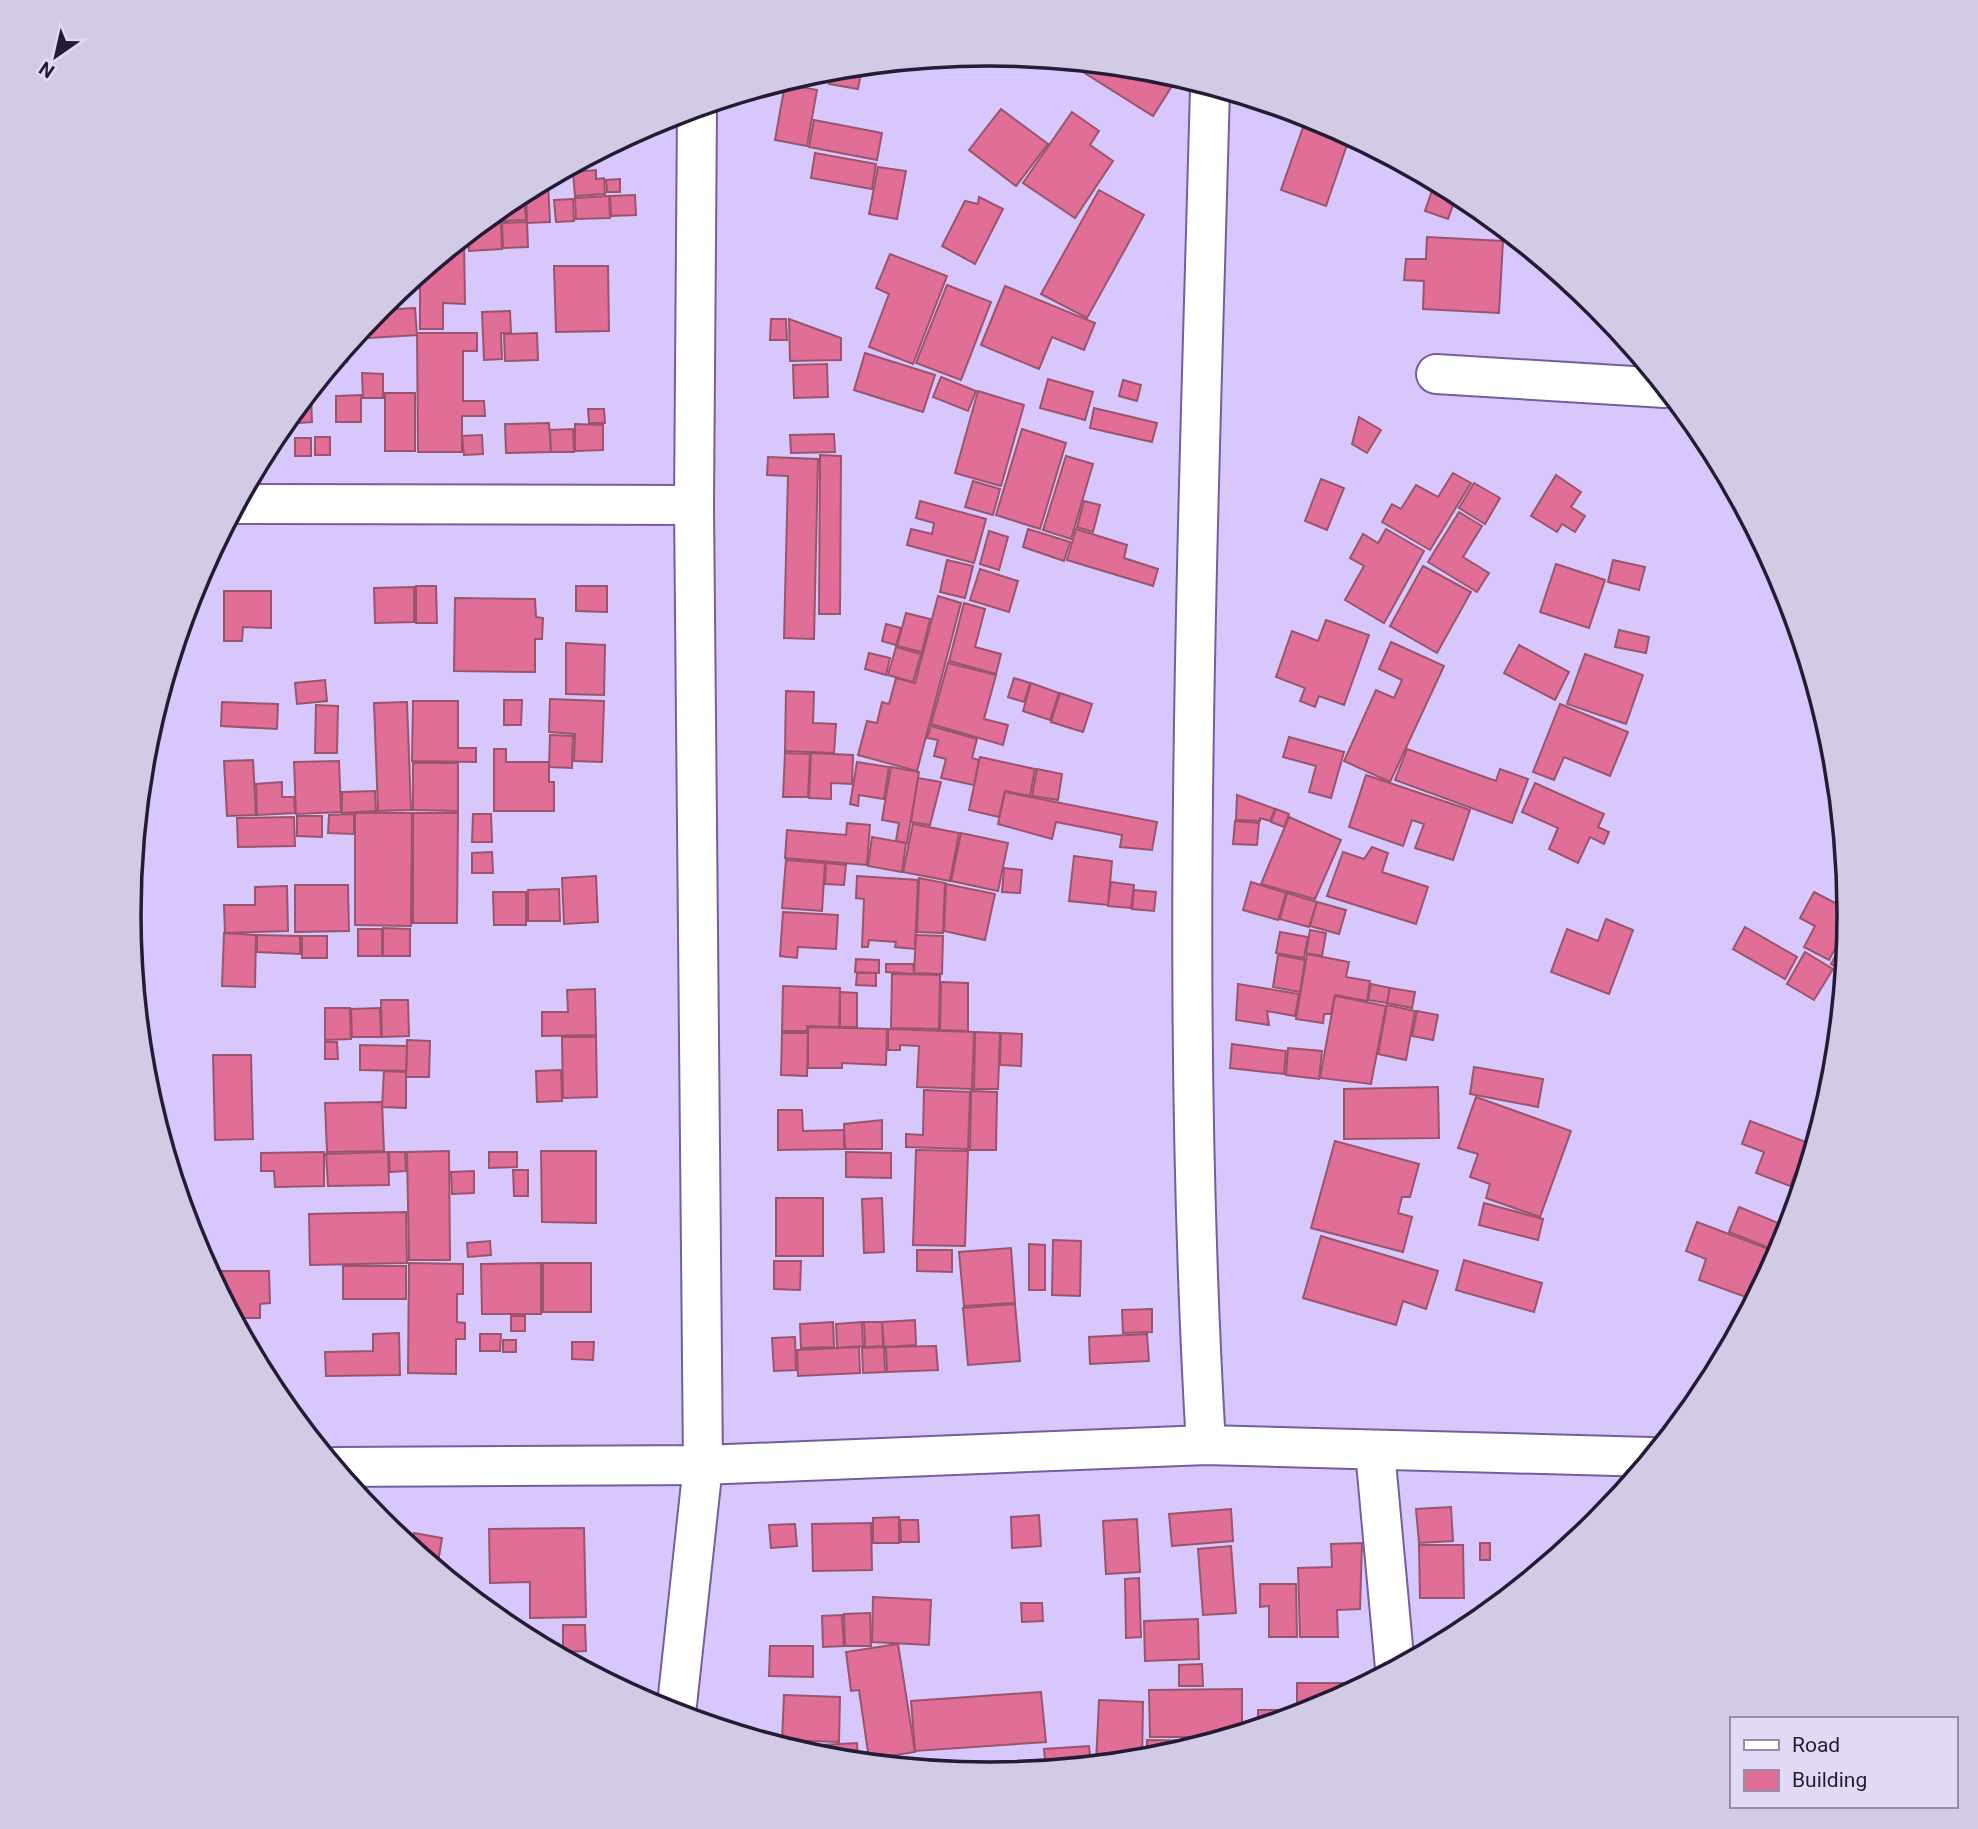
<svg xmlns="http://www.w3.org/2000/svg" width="1978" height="1829" viewBox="0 0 1978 1829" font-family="Roboto,sans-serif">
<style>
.building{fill:#e16e97;stroke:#99556c;stroke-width:2}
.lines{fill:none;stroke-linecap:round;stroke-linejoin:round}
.minor-casing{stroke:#745f9b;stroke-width:42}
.minor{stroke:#fff;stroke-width:38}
.rim{fill:none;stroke:#241b34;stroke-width:3.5}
</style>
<rect width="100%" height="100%" fill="#d8c7fd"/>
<!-- building -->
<g class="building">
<path d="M1067,62L1157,71L1177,78L1153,116Z"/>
<path d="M862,67L858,89L829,84L832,70Z"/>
<path d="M785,84L817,90L807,146L775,140Z"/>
<path d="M1001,109L1048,144L1016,186L969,150Z"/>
<path d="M1072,112L1099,131L1090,145L1113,161L1075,218L1023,183Z"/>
<path d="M1307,116L1350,136L1326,206L1281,190Z"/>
<path d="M814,120L882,133L877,160L809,147Z"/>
<path d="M815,153L876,164L872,189L811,178Z"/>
<path d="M878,167L906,171L897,219L869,214Z"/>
<path d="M596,170V179L604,178L605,194L575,196L573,172Z"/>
<path d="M620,179V192H607L606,180Z"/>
<path d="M1435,182L1457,194L1448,219L1425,211Z"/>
<path d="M541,183H548L550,222L527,223L526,191Z"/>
<path d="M1099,190L1144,215L1087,318L1041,294Z"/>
<path d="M524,192L526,220L483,222L511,199Z"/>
<path d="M635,195L636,215L611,216L610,196Z"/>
<path d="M609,196L610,218L576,219L575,198Z"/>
<path d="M979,197L1003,209L975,264L942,246L965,201L978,204Z"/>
<path d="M573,199L574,221L556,222L554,200Z"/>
<path d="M527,222L528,247L503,248L502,223Z"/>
<path d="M501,223L502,249L469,251L468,234L481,224Z"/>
<path d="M1427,237L1503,241L1499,313L1423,309L1424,281L1404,280L1406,259H1426Z"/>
<path d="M464,238L465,304L443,303V329H420V274Z"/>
<path d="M890,254L947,276L913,364L869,347L889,294L876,288Z"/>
<path d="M554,266H608L609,331L556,332Z"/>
<path d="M947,285L991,302L961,380L916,363Z"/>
<path d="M1005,286L1095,323L1084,350L1052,337L1039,369L981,345Z"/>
<path d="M415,308L417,335L369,338L368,322L378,310Z"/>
<path d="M510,311L511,333H501L502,359L484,360L482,312Z"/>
<path d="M771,319H786L787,340H770Z"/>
<path d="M789,319L841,338V360L790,361Z"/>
<path d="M366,324L367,336L355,337Z"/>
<path d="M417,333H477V351H463V401H484L485,416H462V452H418Z"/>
<path d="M537,333L538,360L505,361L504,334Z"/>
<path d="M346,349L347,362H335Z"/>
<path d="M865,353L935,375L923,412L854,390Z"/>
<path d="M827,364L828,397L794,398L793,365Z"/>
<path d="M362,373L383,374V398H363Z"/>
<path d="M941,377L976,391L968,411L933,397Z"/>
<path d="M1048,379L1093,392L1085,420L1040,408Z"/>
<path d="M1123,380L1141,385L1137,401L1119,396Z"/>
<path d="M978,391L1024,405L1001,486L955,473Z"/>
<rect x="385" y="393" width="30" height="58"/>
<path d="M361,395V422H336V396Z"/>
<path d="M307,396H311L312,422L284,424Z"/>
<path d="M1094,408L1157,423L1152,442L1090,428Z"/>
<path d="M588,409H604L605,423H589Z"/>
<path d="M1359,417L1381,430L1367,453L1352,444Z"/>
<path d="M549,423L551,452L506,453L505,424Z"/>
<path d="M575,424L603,425V450L575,451Z"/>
<path d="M573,429L574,452H551L550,430Z"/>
<path d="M1022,429L1066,443L1040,529L996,515Z"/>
<path d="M834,434L835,452L791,453L790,435Z"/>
<path d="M482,435L483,454L464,455L462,436Z"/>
<rect x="315" y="437" width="15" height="18"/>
<rect x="295" y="438" width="16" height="18"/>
<path d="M820,455L841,456L840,614H819Z"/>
<path d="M1066,456L1093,464L1071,539L1043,530Z"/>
<path d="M768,457L818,459L814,639L784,638L788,476L767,475Z"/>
<path d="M1453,473L1471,483L1430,550L1382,522L1392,504L1401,509L1416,485L1438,497Z"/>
<path d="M1556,475L1581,492L1571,507L1585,516L1575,532L1562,524L1557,532L1531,516Z"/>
<path d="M1321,479L1344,488L1327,530L1305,521Z"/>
<path d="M973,481L1000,489L993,515L965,507Z"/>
<path d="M1474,483L1500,498L1485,524L1459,508Z"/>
<path d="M920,501L986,519L974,563L907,545L911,529L932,534L934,523L916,518Z"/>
<path d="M1084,501L1100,505L1093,532L1077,527Z"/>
<path d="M1459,512L1482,526L1463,557L1489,573L1477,592L1428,562Z"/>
<path d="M1028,529L1070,542L1064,561L1023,547Z"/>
<path d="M1076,529L1127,545L1124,558L1158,569L1153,586L1067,560Z"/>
<path d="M1386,529L1424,551L1384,623L1345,600L1364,566L1350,558L1363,534L1378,543Z"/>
<path d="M989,531L1008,537L999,570L980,564Z"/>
<path d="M947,560L973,566L965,598L940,592Z"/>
<path d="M1613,560L1645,567L1639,590L1608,582Z"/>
<path d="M1556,564L1605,580L1589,628L1540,612Z"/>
<path d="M1423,566L1471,592L1437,653L1390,626Z"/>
<path d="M980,569L1018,581L1009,612L970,600Z"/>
<path d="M416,586H436L437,623H416Z"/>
<path d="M576,586H607V612L576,611Z"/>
<path d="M414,587V622L375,623L374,588Z"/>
<path d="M224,591H271V628L243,627L242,641H224Z"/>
<path d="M938,596L961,603L917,771L858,755L867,721L877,723L882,702L889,704L896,678L915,683Z"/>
<path d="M455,598L535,599L536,617L543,618L542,639H535V672L454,671Z"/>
<path d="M964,603L985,609L975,647L1001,654L996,674L949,661Z"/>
<path d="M906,613L930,619L922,652L897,646Z"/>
<path d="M1326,620L1369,635L1344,705L1319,696L1315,707L1300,701L1305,688L1276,677L1292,631L1318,641Z"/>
<path d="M886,624L901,628L896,645L882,641Z"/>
<path d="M1619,630L1649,637L1646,653L1615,647Z"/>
<path d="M1391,642L1444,666L1390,782L1344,761L1376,690L1394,698L1402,680L1379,669Z"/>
<path d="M566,643L605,645L604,695L566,694Z"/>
<path d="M1519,645L1569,672L1555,700L1504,673Z"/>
<path d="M896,647L921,654L913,682L888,675Z"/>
<path d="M869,653L890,658L886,675L865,669Z"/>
<path d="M1585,654L1643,675L1626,724L1567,704Z"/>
<path d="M948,663L996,675L984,719L1008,725L1003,745L931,724Z"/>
<path d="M1014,678L1030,683L1024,702L1008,697Z"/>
<path d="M325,680L327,701L297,704L295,683Z"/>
<path d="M1031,683L1059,693L1050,720L1023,711Z"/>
<path d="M786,691L814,692L813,723L836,724L834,753L785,751Z"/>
<path d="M1060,693L1092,704L1083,732L1051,722Z"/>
<path d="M550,699L604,701L602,762L574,761L575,734L549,732Z"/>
<path d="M504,700H522L521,725H504Z"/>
<path d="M413,701H458V748H476V762L412,761Z"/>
<path d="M222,702L278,704L277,729L221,726Z"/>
<path d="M407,702L411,810L378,811L374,703Z"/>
<path d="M1560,704L1628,732L1610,776L1564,757L1554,780L1533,772Z"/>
<path d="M316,705L338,706L337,753H315Z"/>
<path d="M931,726L977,739L972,758L979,760L974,785L941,778L946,759L934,756L938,740L927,738Z"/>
<path d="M550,735L573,736L572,768L549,767Z"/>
<path d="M1289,737L1344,752L1331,798L1309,792L1316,766L1283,757Z"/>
<path d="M494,749H506V762H549V782H554V811H494Z"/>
<path d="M1407,749L1496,781L1500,769L1528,779L1512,823L1395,780Z"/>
<path d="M785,753L810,754L808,797H783Z"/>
<path d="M811,753L853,755L852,784L831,783V799L809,798Z"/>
<path d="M980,757L1035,769L1030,796L1005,791L999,817L969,810Z"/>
<path d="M253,760L256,815L227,816L224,761Z"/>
<path d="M339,761L341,812L296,814L294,762Z"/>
<path d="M857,762L889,767L884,799L859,795L858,806L850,804Z"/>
<path d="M413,763H458V811L413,810Z"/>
<path d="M891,767L919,772L907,843L896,841L899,823L882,820Z"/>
<path d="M1037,769L1062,774L1058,800L1032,796Z"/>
<path d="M1366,775L1470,810L1453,860L1415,848L1424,824L1412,820L1403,846L1349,827Z"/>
<path d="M918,778L941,782L930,825L911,822Z"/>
<path d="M282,782V797H294L295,813L257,815L256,784Z"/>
<path d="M1535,783L1604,814L1598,827L1609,832L1604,844L1590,837L1578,863L1549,849L1558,828L1522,812Z"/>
<path d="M375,791L376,811L342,813V792Z"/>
<path d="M1005,792L1157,822L1152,850L1120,847L1122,835L1056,822L1052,839L998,824Z"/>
<path d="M1237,795L1275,809L1270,821L1260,818V821L1236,820Z"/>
<path d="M1276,809L1289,814L1284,827L1271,822Z"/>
<path d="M355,813H412L411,926L355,925Z"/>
<path d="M413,813H458L457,923H413Z"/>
<path d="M354,814V834L328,833L329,815Z"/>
<path d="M473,814H491L492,842H472Z"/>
<path d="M297,816H322V837L297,836Z"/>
<path d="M294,817L295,846L238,847L237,818Z"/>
<path d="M1289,817L1341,840L1315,899L1261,884Z"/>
<path d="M1235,821L1259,823L1257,845L1233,844Z"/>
<path d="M847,823L870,825L867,865L785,858L787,830L846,835Z"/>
<path d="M913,824L959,833L950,881L903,872Z"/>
<path d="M961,833L1008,843L998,891L951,881Z"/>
<path d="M872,837L906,843L902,872L868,866Z"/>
<path d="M1372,847L1388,853L1382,872L1428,887L1416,924L1327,896L1343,852L1364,859Z"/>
<path d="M492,852L493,873H472V853Z"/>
<path d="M1074,856L1112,861L1108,905L1069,901Z"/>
<path d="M786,860L825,863L822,911L782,908Z"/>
<path d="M826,863L846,865L844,885L825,884Z"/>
<path d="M1004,868L1022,870L1020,893L1002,892Z"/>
<path d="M596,876L598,922L564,924L562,878Z"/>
<path d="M857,876L918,880L915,949L895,947L896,942L869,940L868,947H862L864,899L856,898Z"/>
<path d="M919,878L945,883L943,933L917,932Z"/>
<path d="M1111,882L1134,885L1131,908L1108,906Z"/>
<path d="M1251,882L1286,893L1278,920L1243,910Z"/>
<path d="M946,884L995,894L985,940L944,931Z"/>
<path d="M295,885H348L349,931L295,932Z"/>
<path d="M287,886L288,931L225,933L224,905H255V887Z"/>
<path d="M559,889L560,921H528V890Z"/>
<path d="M1134,890L1156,892L1154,911L1132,909Z"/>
<path d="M493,892H526V925H494Z"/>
<path d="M1814,892L1849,910L1848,925L1829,960L1804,947L1815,926L1800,918Z"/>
<path d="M1287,893L1317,902L1309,927L1280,919Z"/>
<path d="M1317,902L1346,910L1339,934L1310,926Z"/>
<path d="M783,912L838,915L836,949L798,947L797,958L780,956Z"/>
<path d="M1606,919L1633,930L1609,994L1551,972L1567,929L1598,941Z"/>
<path d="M1745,927L1797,957L1785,979L1733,949Z"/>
<path d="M383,928L410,929V956H383Z"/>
<rect x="358" y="929" width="24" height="27"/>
<path d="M1310,930L1326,933L1322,956L1306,953Z"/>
<path d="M1280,932L1308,937L1304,958L1276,953Z"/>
<path d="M224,933L256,935L255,987L222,986Z"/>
<path d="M1847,934L1844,971L1831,964Z"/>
<path d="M257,935L300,936V954L257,952Z"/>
<path d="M916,935L943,936L942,974L914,973Z"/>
<rect x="302" y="936" width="25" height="22"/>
<path d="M1805,952L1833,969L1814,1000L1787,984Z"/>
<path d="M1307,954L1349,962L1346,977L1370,981L1367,1001L1335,995L1331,1014H1324L1323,1023L1296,1019Z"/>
<path d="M1278,955L1305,960L1300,992L1273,987Z"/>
<path d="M856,959L879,960V973L855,972Z"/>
<path d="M886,964H913L914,974L886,972Z"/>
<path d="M857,973H876V986L856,985Z"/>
<path d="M892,974L940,975L939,1029L891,1028Z"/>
<path d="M941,982L968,983V1031L940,1030Z"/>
<path d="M1238,984L1299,994L1295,1016L1267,1011L1269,1025L1236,1020Z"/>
<path d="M1371,984L1390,988L1387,1003L1368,1000Z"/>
<path d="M783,986L840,988L839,1027L807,1026V1031H782Z"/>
<path d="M1390,988L1415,992L1412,1008L1387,1003Z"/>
<path d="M595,989L596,1035L542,1036V1012H568L567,990Z"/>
<path d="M840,992L857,993V1027H840Z"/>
<path d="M1335,996L1386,1006L1371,1084L1320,1078Z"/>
<path d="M381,1000H408L409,1036L382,1037Z"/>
<path d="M1387,1005L1415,1011L1406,1060L1378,1054Z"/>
<path d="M325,1008H350L351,1039L325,1040Z"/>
<path d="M380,1008L381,1037H352L351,1009Z"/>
<path d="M1417,1011L1438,1015L1433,1040L1412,1036Z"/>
<path d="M808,1027L887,1029L886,1065L842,1063V1068H808Z"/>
<path d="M888,1029L974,1032L972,1089L917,1087L919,1046L900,1045V1050H888Z"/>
<path d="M975,1032L1000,1033L998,1089H974Z"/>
<path d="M782,1033H808L807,1076L781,1075Z"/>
<path d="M1001,1033L1022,1034L1021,1066L1000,1065Z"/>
<path d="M562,1037H596L597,1097L563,1098Z"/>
<path d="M407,1040L430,1041L429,1077H406Z"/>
<path d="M325,1042H337L338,1059H325Z"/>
<path d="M1232,1044L1286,1051L1284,1074L1230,1068Z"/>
<path d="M360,1045L407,1046L406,1071L360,1070Z"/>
<path d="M1288,1048L1322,1051L1319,1079L1286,1075Z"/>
<path d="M213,1055H251L253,1139L215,1140Z"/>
<path d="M1474,1067L1543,1079L1538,1107L1470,1094Z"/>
<path d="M561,1070L562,1101L537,1102L536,1071Z"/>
<path d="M384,1071L406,1072V1108L382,1107Z"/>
<path d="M1438,1087L1439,1138L1344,1139V1089Z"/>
<path d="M924,1090L970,1092L968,1149L906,1147V1134L923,1135Z"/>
<path d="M971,1091L997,1092L996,1150H970Z"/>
<path d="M1476,1097L1571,1131L1540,1217L1486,1198L1490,1184L1470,1177L1478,1154L1458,1148Z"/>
<path d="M382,1102L384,1151L327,1152L325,1103Z"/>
<path d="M778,1110H802L803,1131L844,1130V1149L778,1150Z"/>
<path d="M882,1120V1149H845L844,1124Z"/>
<path d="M1750,1121L1814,1145L1806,1170L1798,1167L1790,1186L1756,1173L1764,1152L1742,1144Z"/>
<path d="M1335,1141L1419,1164L1410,1197H1402L1398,1213L1412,1217L1403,1252L1311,1228Z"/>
<path d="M916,1150L968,1151L965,1246L913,1245Z"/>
<path d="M449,1151L450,1260H409L407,1152Z"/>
<path d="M541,1151H596V1223L542,1222Z"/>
<path d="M324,1152V1186L275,1187L274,1171H261V1153Z"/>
<path d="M388,1152L389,1185L328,1186L326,1154Z"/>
<path d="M389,1152H405L406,1171L390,1172Z"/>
<path d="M489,1152H517V1167L489,1168Z"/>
<path d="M846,1152L891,1153V1178L846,1177Z"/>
<path d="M513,1170H528V1196H514Z"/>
<path d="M474,1171V1193L452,1194L451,1172Z"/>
<rect x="776" y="1198" width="47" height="58"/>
<path d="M882,1198L884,1252L864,1253L862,1199Z"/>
<path d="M1484,1203L1543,1219L1538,1240L1479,1225Z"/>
<path d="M1739,1207L1783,1225L1787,1215L1792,1217L1780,1252L1729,1232Z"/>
<path d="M406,1212L407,1263L310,1265L309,1214Z"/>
<path d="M1697,1222L1779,1253L1754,1300L1699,1280L1706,1259L1686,1251Z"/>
<path d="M1321,1236L1438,1271L1426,1309L1403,1301L1396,1325L1303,1298Z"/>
<path d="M1053,1240L1081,1241L1080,1296L1052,1295Z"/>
<path d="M490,1241L491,1255L468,1257L467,1243Z"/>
<path d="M1029,1244L1045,1245V1290H1029Z"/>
<path d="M1011,1248L1015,1303L964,1306L959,1252Z"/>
<path d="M917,1250H952V1272L917,1271Z"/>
<path d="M1464,1260L1542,1283L1534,1312L1456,1290Z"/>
<path d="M774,1261H801L800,1290L774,1289Z"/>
<path d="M409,1263L463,1264V1294H457V1322L465,1323V1339H456V1374L408,1373Z"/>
<path d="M541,1263V1314H482L481,1264Z"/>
<rect x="543" y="1263" width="48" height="49"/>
<rect x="343" y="1266" width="63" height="33"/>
<path d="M213,1271H269L270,1303L260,1304V1318H234L214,1280Z"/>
<path d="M1015,1304L1020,1361L968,1365L963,1308Z"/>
<path d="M1152,1309V1332L1123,1333L1122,1310Z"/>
<rect x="511" y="1316" width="14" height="15"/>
<path d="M915,1320L916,1345L884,1347L882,1322Z"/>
<path d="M833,1322L834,1347L801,1348L800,1324Z"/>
<path d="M862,1322L863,1346L837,1348L836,1324Z"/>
<path d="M864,1322H882L883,1346L865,1347Z"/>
<path d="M237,1324L248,1325L247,1343Z"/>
<path d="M399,1333L400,1375L326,1376L325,1352L373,1351V1334Z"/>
<path d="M480,1334H501L500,1351H480Z"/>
<path d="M1147,1334L1149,1361L1090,1364L1089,1337Z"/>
<path d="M795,1337L796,1370L774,1371L772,1338Z"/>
<rect x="503" y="1340" width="13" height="12"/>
<path d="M572,1342H594L593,1360L572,1359Z"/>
<path d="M936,1346L938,1370L887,1372L886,1347Z"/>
<path d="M859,1347L860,1373L798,1376L797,1350Z"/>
<path d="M884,1347L885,1372L863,1373L862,1348Z"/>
<path d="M1596,1506H1611L1596,1524Z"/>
<path d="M1451,1507L1453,1541L1419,1543L1416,1509Z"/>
<path d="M1231,1509L1233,1541L1172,1546L1169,1514Z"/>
<path d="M1039,1515L1041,1546L1012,1548L1011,1517Z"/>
<path d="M899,1517V1543H873V1518Z"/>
<path d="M1137,1519L1140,1572L1106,1574L1103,1521Z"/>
<path d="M900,1520H918L919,1542H901Z"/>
<path d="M871,1523L872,1570L813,1571L812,1524Z"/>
<path d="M795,1524L797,1546L771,1548L769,1525Z"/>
<path d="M584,1528L586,1617L530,1618V1582L490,1583L489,1529Z"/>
<path d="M414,1533L442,1538L437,1569L411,1548Z"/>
<path d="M1362,1543L1360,1609L1337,1610L1338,1637H1300L1298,1568L1332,1567L1331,1544Z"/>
<rect x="1480" y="1543" width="10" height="17"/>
<path d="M1419,1545H1463L1464,1598H1420Z"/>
<path d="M1231,1546L1236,1613L1203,1615L1198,1549Z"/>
<path d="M1139,1578L1141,1637L1126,1638L1125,1579Z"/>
<path d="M1260,1584H1296L1297,1637H1269V1606L1260,1607Z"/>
<path d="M873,1597L931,1600L929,1645L872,1642Z"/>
<path d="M1021,1603H1042L1043,1621L1022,1622Z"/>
<path d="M870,1613L871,1646H845L844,1614Z"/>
<path d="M842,1615L844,1646L823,1647L822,1616Z"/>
<path d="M1198,1619L1199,1659L1145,1661L1144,1621Z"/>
<path d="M563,1625H585L586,1651L563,1652Z"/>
<path d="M898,1644L915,1752L869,1759L859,1690L851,1691L846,1652Z"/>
<path d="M770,1646H813V1677L769,1676Z"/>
<path d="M555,1653L592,1663L590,1672Z"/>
<path d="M1202,1664L1203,1686H1179V1665Z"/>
<path d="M1297,1683H1362V1686L1318,1709L1258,1728V1710H1297Z"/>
<path d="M1242,1689V1733L1228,1737H1150L1149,1690Z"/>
<path d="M1041,1692L1046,1742L915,1751L911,1701Z"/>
<path d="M784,1695L840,1697L839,1742L782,1740Z"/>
<path d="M1099,1700L1143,1702L1142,1760L1096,1764Z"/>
<path d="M1147,1740L1214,1741L1147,1759Z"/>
<path d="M857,1743L858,1762L821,1758L802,1752L801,1746Z"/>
<path d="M1089,1746L1091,1765L1046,1769L1044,1749Z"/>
</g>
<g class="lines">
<!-- minor casing -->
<g class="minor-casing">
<g id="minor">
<path d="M1436,374L1665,388"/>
<path d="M238,504L694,505"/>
<path d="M1206,1445C1179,992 1198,540 1210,87"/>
<path d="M1375,1451L1395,1668"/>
<path d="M335,1467L703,1465L694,505L697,108"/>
<path d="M676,1714L703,1465L1206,1445L1651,1457"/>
</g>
</g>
<!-- minor -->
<use href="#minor" class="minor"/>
</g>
<!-- crop -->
<path d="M0 0H1978V1829H0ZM141 914a848 848 0 1 1 1696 0a848 848 0 1 1-1696 0Z" fill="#d3cbe6" fill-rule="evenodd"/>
<path class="rim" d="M141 914a848 848 0 1 1 1696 0a848 848 0 1 1-1696 0Z"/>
<!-- legend -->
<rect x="1730" y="1717" width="228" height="91" fill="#e2daf5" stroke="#968ea8" stroke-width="2"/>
<rect x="1744" y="1740" width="35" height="10" fill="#ffffff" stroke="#968ea8" stroke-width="2"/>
<text x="1792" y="1752" font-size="21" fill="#241b34">Road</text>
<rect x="1744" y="1770" width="35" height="21" fill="#e16e97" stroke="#968ea8" stroke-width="2"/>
<text x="1792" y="1787" font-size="21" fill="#241b34">Building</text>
<!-- north arrow -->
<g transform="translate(56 56) rotate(214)" stroke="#e2daf5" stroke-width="5" paint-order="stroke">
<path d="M0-5L12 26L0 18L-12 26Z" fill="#241b34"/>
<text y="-10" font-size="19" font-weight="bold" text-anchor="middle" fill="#241b34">N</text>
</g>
</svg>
